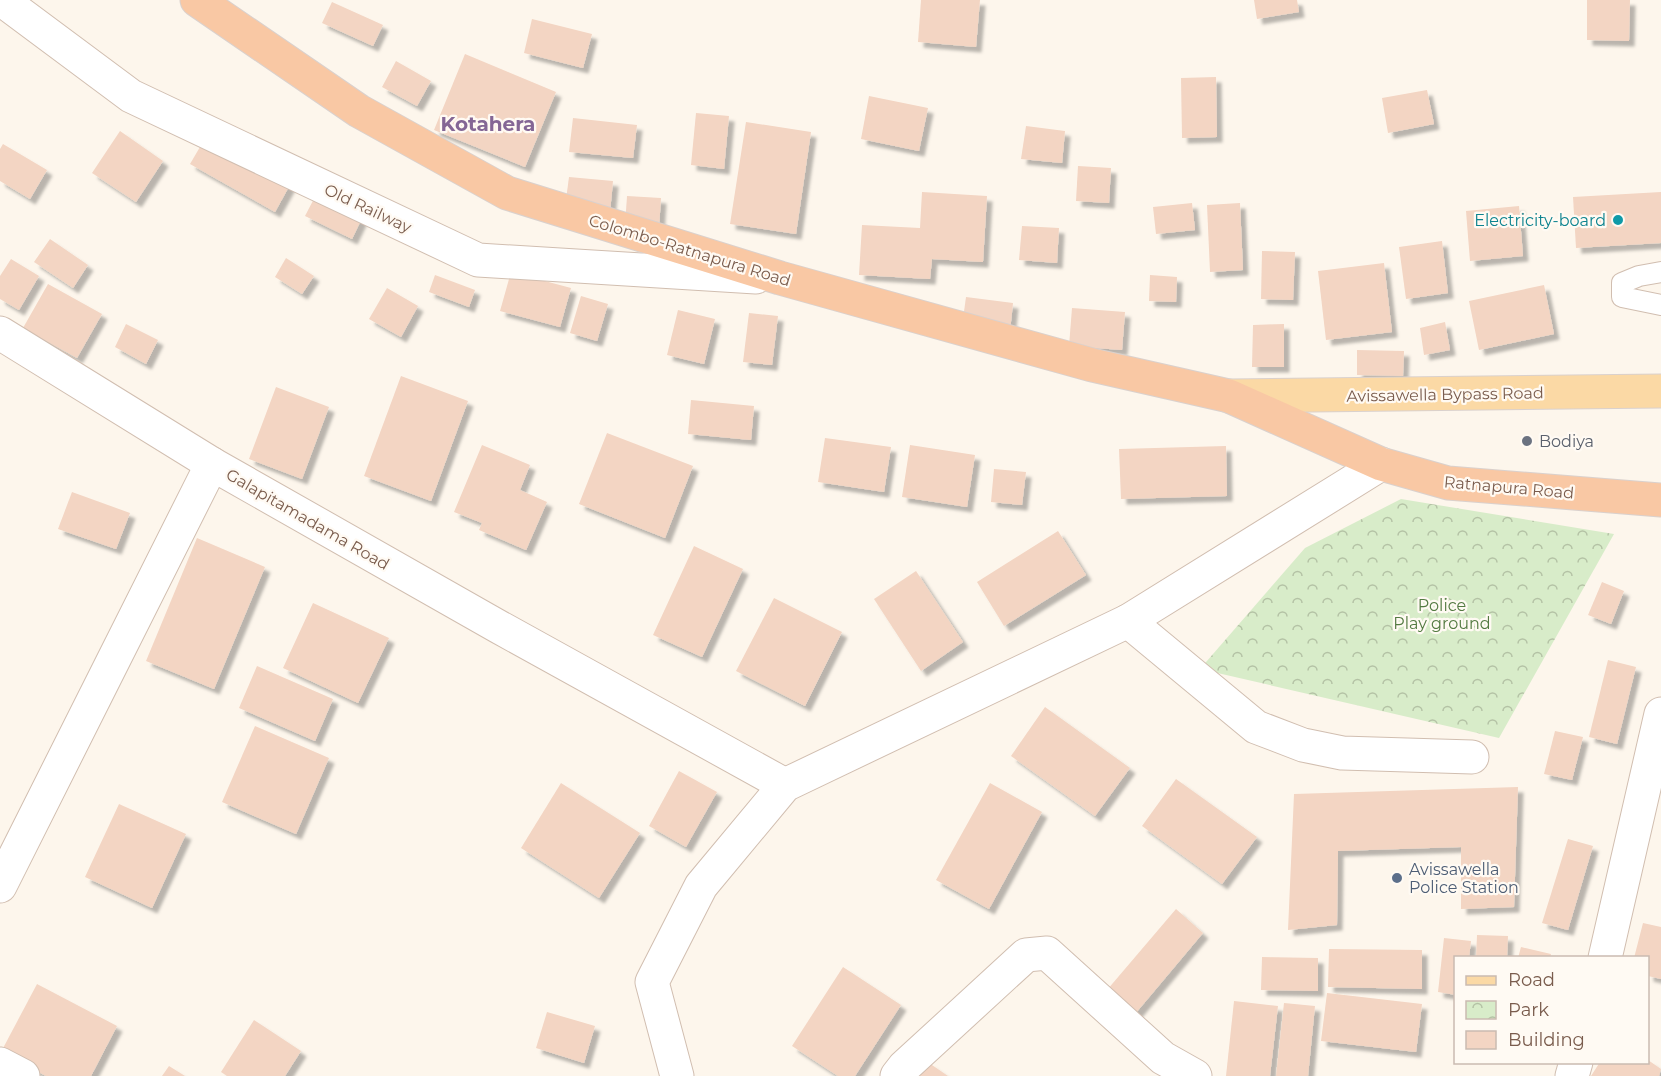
<svg xmlns="http://www.w3.org/2000/svg" width="1661" height="1076" viewBox="0 0 1661 1076" font-family="Montserrat,sans-serif">
<style>
.park{fill:url(#park-crowns)}
.building{fill:#f3d5c3;filter:url(#shadow)}
.lines{fill:none;stroke-linecap:round;stroke-linejoin:round}
.service-casing{stroke:#d1beb0;stroke-width:22}
.minor-casing{stroke:#d1beb0;stroke-width:35}
.primary-casing{stroke:#dad1cd;stroke-width:35}
.trunk-casing{stroke:#dad1cd;stroke-width:35}
.service{stroke:#fff;stroke-width:20}
.minor{stroke:#fff;stroke-width:33}
.primary{stroke:#fbd9a5;stroke-width:33}
.trunk{stroke:#f9c8a4;stroke-width:33}
.culture-dot{fill:#0f9aa8;stroke:#fffaf3;stroke-width:2}
.worship-dot{fill:#6b7280;stroke:#fffaf3;stroke-width:2}
.service-dot{fill:#5c6f8a;stroke:#fffaf3;stroke-width:2}
.labels{text-anchor:middle;stroke-width:4.5;stroke-linejoin:round;paint-order:stroke}
.street-label{font-size:16px;fill:#7a5c4d;stroke:#fffaf3}
.culture-label{font-size:16px;fill:#0d838f;stroke:#fffaf3;text-anchor:end}
.worship-label{font-size:16px;fill:#5b616d;stroke:#fffaf3;text-anchor:start}
.park-label{font-size:16px;fill:#537a41;stroke:#fffaf3}
.service-label{font-size:16px;fill:#4e5e75;stroke:#fffaf3;text-anchor:start}
.quarter-label{font-size:20px;font-weight:bold;fill:#846695;stroke:#fffaf3}
</style>
<defs>
<pattern id="park-crowns" width="20" height="18" patternUnits="userSpaceOnUse" patternTransform="scale(1.5)"><rect width="20" height="18" fill="#d8ecc9"/><path d="M2 6a3 3 0 1 1 6 0M12 15a3 3 0 1 1 6 0" fill="none" stroke="#b4c2a5"/></pattern>
<filter id="shadow"><feDropShadow dx="5.5" dy="5.5" stdDeviation="1.5" flood-color="#0004"/></filter>
</defs>
<rect width="100%" height="100%" fill="#fdf6ec"/>
<!-- park -->
<path class="park" d="M1401,499L1614,534L1499,738L1200,669L1305,548Z"/>
<!-- building -->
<g class="building">
<path d="M921,0H980L976,47L918,42Z"/>
<path d="M1254,0H1297L1299,12L1257,19Z"/>
<path d="M1587,0H1630L1629,41L1587,40Z"/>
<path d="M332,2L383,25L373,46L322,23Z"/>
<path d="M532,19L592,34L583,68L524,53Z"/>
<path d="M465,54L556,92L525,167L434,130Z"/>
<path d="M396,61L431,81L417,106L382,87Z"/>
<path d="M1216,77L1217,137L1182,138L1181,78Z"/>
<path d="M1427,90L1434,124L1388,133L1382,98Z"/>
<path d="M869,96L928,108L919,151L861,139Z"/>
<path d="M696,113L729,116L724,169L691,165Z"/>
<path d="M573,118L637,125L633,158L569,152Z"/>
<path d="M746,122L811,132L796,234L730,224Z"/>
<path d="M1026,126L1065,131L1062,163L1021,159Z"/>
<path d="M120,131L163,161L136,202L92,173Z"/>
<path d="M207,135L291,183L275,212L190,164Z"/>
<path d="M3,144L47,170L30,199L0,181V149Z"/>
<path d="M1078,166L1111,168L1109,203L1076,201Z"/>
<path d="M569,177L613,181L610,212L565,207Z"/>
<path d="M922,192L987,196L983,262L932,259L930,279L859,275L862,225L920,228Z"/>
<path d="M1661,192V243L1576,248L1573,197Z"/>
<path d="M317,193L363,216L352,239L305,216Z"/>
<path d="M627,196L661,198L659,228L625,226Z"/>
<path d="M1192,203L1195,230L1156,234L1153,207Z"/>
<path d="M1240,203L1243,270L1210,272L1207,205Z"/>
<path d="M1519,206L1523,256L1470,261L1466,211Z"/>
<path d="M1022,226L1059,228L1057,263L1019,260Z"/>
<path d="M50,239L88,265L73,288L34,262Z"/>
<path d="M1442,241L1448,293L1406,299L1399,247Z"/>
<path d="M1262,251L1295,252L1293,300L1261,299Z"/>
<path d="M286,258L314,276L302,294L275,277Z"/>
<path d="M11,259L39,276L19,310L0,299V276Z"/>
<path d="M1384,263L1392,332L1326,340L1318,271Z"/>
<path d="M511,272L571,288L560,327L500,311Z"/>
<path d="M435,275L475,290L469,307L429,292Z"/>
<path d="M1150,275L1177,277L1176,302L1149,301Z"/>
<path d="M48,284L102,314L77,358L23,328Z"/>
<path d="M1544,285L1554,334L1479,350L1469,301Z"/>
<path d="M387,288L418,306L401,337L369,319Z"/>
<path d="M581,296L608,304L597,341L570,333Z"/>
<path d="M966,297L1013,303L1010,331L962,326Z"/>
<path d="M1072,308L1125,312L1122,350L1069,346Z"/>
<path d="M678,310L715,319L704,364L667,355Z"/>
<path d="M749,313L778,316L772,365L743,362Z"/>
<path d="M1445,322L1450,350L1424,355L1420,328Z"/>
<path d="M126,324L158,340L146,364L115,347Z"/>
<path d="M1284,324V367H1252L1253,325Z"/>
<path d="M1357,350L1404,351L1403,376L1357,375Z"/>
<path d="M401,376L468,401L431,501L364,476Z"/>
<path d="M276,387L329,407L302,479L249,459Z"/>
<path d="M691,400L754,406L751,440L688,434Z"/>
<path d="M607,433L693,466L665,538L579,504Z"/>
<path d="M825,438L891,447L884,492L818,482Z"/>
<path d="M482,445L530,465L520,490L547,502L526,550L479,530L482,523L454,512Z"/>
<path d="M910,445L975,455L967,507L902,497Z"/>
<path d="M1226,446L1227,496L1121,499L1119,449Z"/>
<path d="M994,469L1026,472L1022,505L991,502Z"/>
<path d="M72,492L130,513L116,549L58,529Z"/>
<path d="M1058,531L1086,575L1004,626L977,582Z"/>
<path d="M197,538L265,567L214,689L146,661Z"/>
<path d="M694,546L743,569L702,657L653,635Z"/>
<path d="M916,571L963,642L921,671L874,599Z"/>
<path d="M1602,582L1624,591L1611,624L1588,615Z"/>
<path d="M774,598L842,632L805,706L736,671Z"/>
<path d="M313,603L389,638L358,703L283,668Z"/>
<path d="M1608,660L1636,667L1617,744L1589,737Z"/>
<path d="M257,666L333,699L315,741L239,708Z"/>
<path d="M1045,707L1130,768L1095,816L1011,756Z"/>
<path d="M255,726L329,758L296,834L222,802Z"/>
<path d="M1555,731L1583,737L1572,780L1544,774Z"/>
<path d="M679,771L717,792L686,847L649,826Z"/>
<path d="M1176,779L1257,837L1222,884L1142,826Z"/>
<path d="M561,783L640,833L599,898L521,848Z"/>
<path d="M990,783L1042,812L989,909L936,880Z"/>
<path d="M1518,787L1514,907L1461,909V847L1338,851L1337,925L1288,930L1294,794Z"/>
<path d="M119,804L186,834L152,908L85,877Z"/>
<path d="M1568,839L1593,846L1568,930L1542,923Z"/>
<path d="M1176,909L1203,933L1135,1014L1107,990Z"/>
<path d="M1643,923L1661,927V979L1648,976V958H1634Z"/>
<path d="M1477,935L1508,936L1507,958H1476Z"/>
<path d="M1444,938L1471,941L1469,958H1456V995L1438,992Z"/>
<path d="M1521,947L1551,954L1550,958H1518Z"/>
<path d="M1329,949L1422,950V989L1328,987Z"/>
<path d="M1262,957L1318,958V991L1261,990Z"/>
<path d="M843,967L901,1005L855,1076H838L792,1046Z"/>
<path d="M37,984L117,1026L91,1076H46L1,1052Z"/>
<path d="M1327,993L1422,1004L1416,1052L1321,1041Z"/>
<path d="M1234,1001L1278,1006L1270,1076H1226Z"/>
<path d="M1284,1003L1315,1006L1308,1076H1276Z"/>
<path d="M547,1012L595,1026L584,1063L536,1048Z"/>
<path d="M254,1020L301,1051L285,1076H227L221,1072Z"/>
<path d="M1648,1060L1661,1069L1659,1076H1591L1600,1062H1648Z"/>
<path d="M929,1063L948,1076H920Z"/>
<path d="M169,1066L185,1076H162Z"/>
</g>
<g class="lines">
<!-- service casing -->
<g class="service-casing">
<path id="service" d="M1661,272L1639,276L1622,283V297L1661,305"/>
</g>
<!-- minor casing -->
<g class="minor-casing">
<g id="minor">
<path d="M2,0L131,96L478,260L756,277"/>
<path d="M0,333L212,464"/>
<path d="M1128,621L1256,727L1303,745L1342,753L1472,757"/>
<path d="M0,886L212,464L499,627L785,785"/>
<path d="M1605,958L1661,714"/>
<path d="M0,1064L23,1076"/>
<path d="M677,1076L652,982L701,886L785,785L1128,621L1381,464"/>
<path d="M897,1076L904,1067L1026,955L1047,953L1163,1058L1195,1076"/>
<path d="M1572,1076L1576,1062"/>
</g>
</g>
<!-- primary casing -->
<g class="primary-casing">
<path id="primary" d="M1229,396L1661,391"/>
</g>
<!-- trunk casing -->
<g class="trunk-casing">
<path id="trunk" d="M197,0L359,111L507,193L780,278L1092,365L1229,396L1381,464L1448,483L1661,500"/>
</g>
<!-- service -->
<use href="#service" class="service"/>
<!-- minor -->
<use href="#minor" class="minor"/>
<!-- primary -->
<use href="#primary" class="primary"/>
<!-- trunk -->
<use href="#trunk" class="trunk"/>
</g>
<!-- markers -->
<circle class="culture-dot" cx="1618" cy="220" r="6"/>
<circle class="worship-dot" cx="1527" cy="441" r="6"/>
<circle class="service-dot" cx="1397" cy="878" r="6"/>
<g class="labels">
<!-- street labels -->
<g class="street-label">
<text transform="translate(368 208) rotate(25)" y="6">Old Railway</text>
<text transform="translate(690 250) rotate(17)" y="6">Colombo-Ratnapura Road</text>
<text transform="translate(1445 394) rotate(-1)" y="6">Avissawella Bypass Road</text>
<text transform="translate(1509 487) rotate(5)" y="6">Ratnapura Road</text>
<text transform="translate(308 519) rotate(30)" y="6">Galapitamadama Road</text>
</g>
<!-- culture labels -->
<g class="culture-label">
<text x="1606" y="226">Electricity-board</text>
</g>
<!-- worship labels -->
<g class="worship-label">
<text x="1539" y="447">Bodiya</text>
</g>
<!-- park labels -->
<g class="park-label">
<text x="1442" y="611">Police<tspan x="1442" dy="18">Play ground</tspan></text>
</g>
<!-- service labels -->
<g class="service-label">
<text x="1409" y="875">Avissawella<tspan x="1409" dy="18">Police Station</tspan></text>
</g>
<!-- quarter labels -->
<g class="quarter-label">
<text x="488" y="131">Kotahera</text>
</g>
</g>
<!-- legend -->
<rect x="1454" y="956" width="195" height="108" fill="#fffaf3" stroke="#cabbb1" stroke-width="1.5"/>
<rect x="1466" y="976" width="30" height="9" fill="#fbd9a5" stroke="#cabbb1" stroke-width="1.5"/>
<text x="1508" y="986" font-size="18" fill="#7a5c4d">Road</text>
<rect x="1466" y="1001" width="30" height="18" fill="url(#park-crowns)" stroke="#cabbb1" stroke-width="1.5"/>
<text x="1508" y="1016" font-size="18" fill="#7a5c4d">Park</text>
<rect x="1466" y="1031" width="30" height="18" fill="#f3d5c3" stroke="#cabbb1" stroke-width="1.5"/>
<text x="1508" y="1046" font-size="18" fill="#7a5c4d">Building</text>
</svg>
